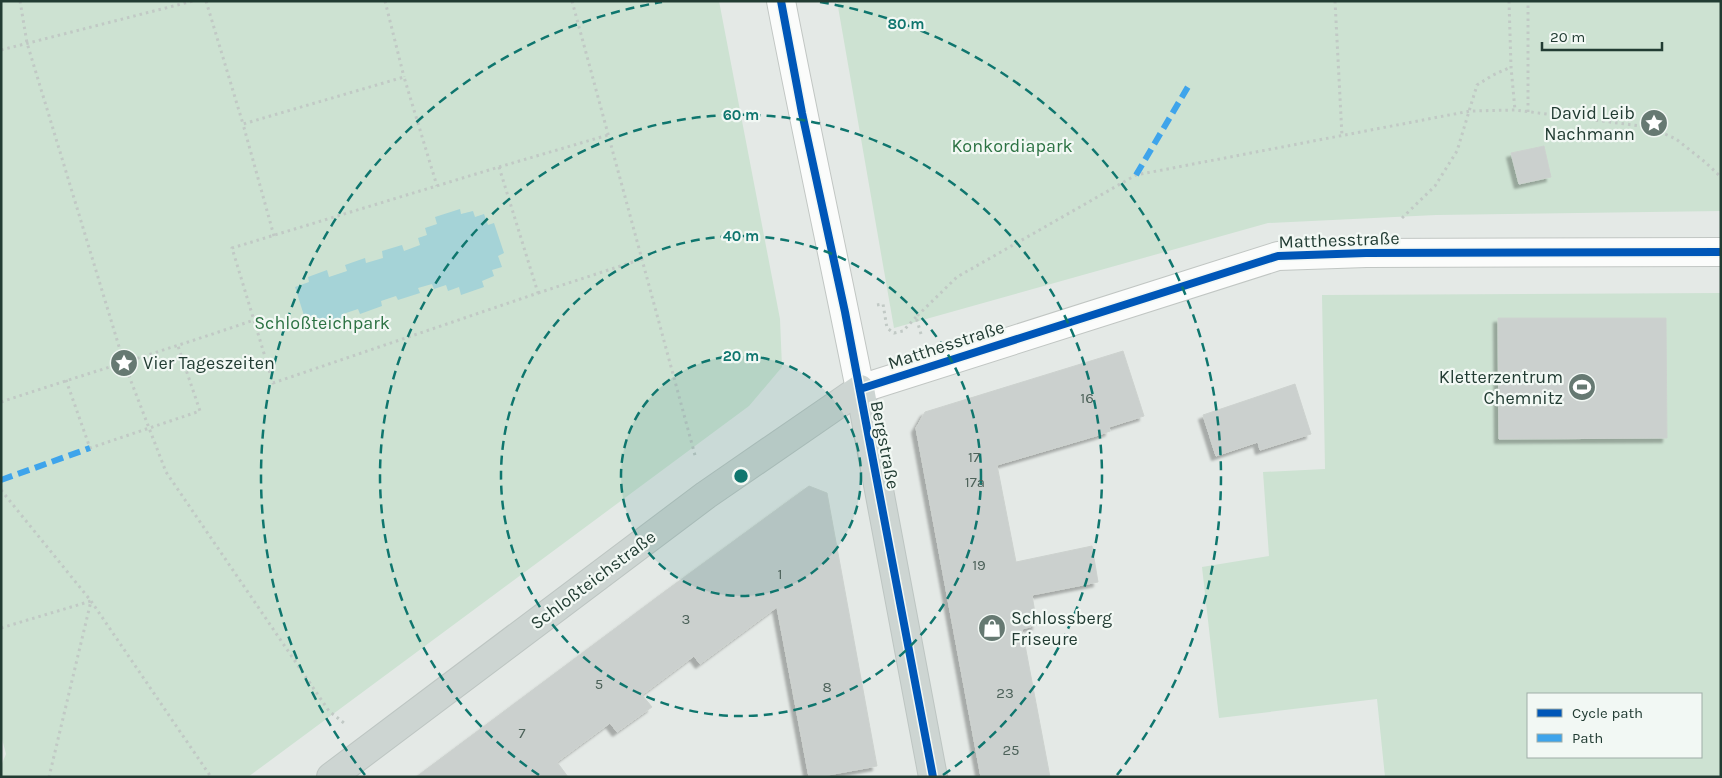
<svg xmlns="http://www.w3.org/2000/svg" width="1722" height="778" viewBox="0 0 1722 778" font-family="Karla,sans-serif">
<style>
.green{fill:#cde2d2;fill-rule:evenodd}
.water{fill:#a5d3d7}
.building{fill:#cbd0ce;stroke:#cdd2cf;filter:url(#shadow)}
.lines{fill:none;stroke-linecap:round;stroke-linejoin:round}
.minor-casing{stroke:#c1c6c3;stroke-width:30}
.major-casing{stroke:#bdc5c2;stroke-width:30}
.path{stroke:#c1c9c5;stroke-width:3;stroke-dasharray:2.5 4;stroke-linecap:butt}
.minor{stroke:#fbfcfb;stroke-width:28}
.major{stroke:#cdd5d2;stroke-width:28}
.quiet{stroke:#3ea4eb;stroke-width:6;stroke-dasharray:12 6;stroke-linecap:butt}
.cycleway-casing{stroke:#f2f8f4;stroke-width:11}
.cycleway{stroke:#0057b8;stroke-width:8}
.ring{fill:none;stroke:#0f766e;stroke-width:2.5;stroke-dasharray:9 6}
.labels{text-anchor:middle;stroke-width:4.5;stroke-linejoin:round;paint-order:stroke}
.number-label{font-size:15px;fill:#4d625a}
.poi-label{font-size:18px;fill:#223c33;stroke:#f2f8f4;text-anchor:end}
.park-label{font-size:18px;fill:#2c7243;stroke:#f2f8f4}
.street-label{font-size:18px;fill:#223c33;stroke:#f2f8f4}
.centre{fill:#0f766e;stroke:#f2f8f4;stroke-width:2.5}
.ring-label{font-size:15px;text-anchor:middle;font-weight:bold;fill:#0f766e;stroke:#f2f8f4;stroke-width:4.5;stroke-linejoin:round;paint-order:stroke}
</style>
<defs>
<filter id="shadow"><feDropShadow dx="-4.5" dy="4.5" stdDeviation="1" flood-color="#0004"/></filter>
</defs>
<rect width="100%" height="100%" fill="#e4e9e6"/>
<!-- green -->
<g class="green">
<path d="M1,1H719L780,319L782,367L749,406L248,777H1V766L6,754L1,735Z"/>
<path d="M837,1H1721V211L1436,215L1268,223L894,328Z"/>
<path d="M1721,293V777H1385L1377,699L1219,718L1202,567L1269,556L1263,472L1325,469L1322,295ZM1528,694H1701V757H1528Z"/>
</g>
<!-- water -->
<path class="water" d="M460,209L461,214L473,211L475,217L484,214L488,225L494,223L504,253L498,256L502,267L492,270L494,276L482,281L484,287L461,295L459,287L448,291L446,285L434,289L432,284L418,288L420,293L398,300L396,296L381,301L382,306L360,314L358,309L343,314L344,318L324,325L323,320L307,325L295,287L309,282L308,277L327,270L329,277L347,271L345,265L365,258L366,263L383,258L382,251L402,245L404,251L420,245L418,238L427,235L425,228L437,224L435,217Z"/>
<!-- building -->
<g class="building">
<path d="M1544,146L1551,177L1519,184L1511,153Z"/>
<path d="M1498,318H1666L1667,438L1499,439Z"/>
<path d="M1123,351L1144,416L1109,427L1110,431L1099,435L997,465L1016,562L1092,546L1098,582L1032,595L1037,625L1022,629L1050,777H981L916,428L925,412Z"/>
<path d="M1295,384L1311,434L1260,450L1258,442L1216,456L1203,415Z"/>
<path d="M809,486L827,493L877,766L817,777H809L777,607L700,664L694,656L642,695L652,707L617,732L610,723L557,762L568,777H416L664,592Z"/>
</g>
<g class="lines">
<!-- minor casing -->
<g class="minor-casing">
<path id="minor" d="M781,1C806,131 834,259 860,389L1278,256L1366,253L1721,252"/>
</g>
<!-- major casing -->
<g class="major-casing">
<path id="major" d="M331,777L706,495L860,389L933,777"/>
</g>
<!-- path -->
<g class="path">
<path d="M20,1L27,43L124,363L166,472L329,711L344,723"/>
<path d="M206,1L243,124"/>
<path d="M385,1L404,77"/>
<path d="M572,1L696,459"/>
<path d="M1335,1L1342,136"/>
<path d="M1509,1L1511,67L1515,110"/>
<path d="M1,50L193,1"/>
<path d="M1528,112V1"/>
<path d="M499,167L538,293L273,383L232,248Z"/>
<path d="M499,167L608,135"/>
<path d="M1402,218L1435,186L1457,151L1477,85L1493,75L1511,67"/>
<path d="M274,236L243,124L404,77L437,186"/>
<path d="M538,293L642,259"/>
<path d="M877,305L883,304L887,328L894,333L903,331L916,317"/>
<path d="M921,334L916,317L957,277L1136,175L1470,111L1515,110L1649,127L1676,139L1705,162L1721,177"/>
<path d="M66,380L90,448L200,411L178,346"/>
<path d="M1,402C85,374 170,349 254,320"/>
<path d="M1,490L91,601L211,777"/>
<path d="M1,628L91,601L49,777"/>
</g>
<!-- minor -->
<use href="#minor" class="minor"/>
<!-- major -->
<use href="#major" class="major"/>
<!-- quiet -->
<g class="quiet">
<path d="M1136,175L1189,85"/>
<path d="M1,480L90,448"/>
</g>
<!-- cycleway casing -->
<g class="cycleway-casing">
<g id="cycleway">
<path d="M781,1L802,113L845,312L933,777"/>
<path d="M860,389L1278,256L1366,253L1721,252"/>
</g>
</g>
<!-- cycleway -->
<use href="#cycleway" class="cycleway"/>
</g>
<!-- distance rings -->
<circle cx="741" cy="476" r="120" fill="#0f766e" fill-opacity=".12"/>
<g class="ring">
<circle cx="741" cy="476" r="120"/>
<circle cx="741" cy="476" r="240"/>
<path d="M539 775A361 361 0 1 1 943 775"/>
<path d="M365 775A481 481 0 0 1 662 2M820 2A481 481 0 0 1 1117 775"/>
</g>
<!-- icons -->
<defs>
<g id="sight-disc" transform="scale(1.4375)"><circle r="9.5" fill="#667972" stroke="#f2f8f4"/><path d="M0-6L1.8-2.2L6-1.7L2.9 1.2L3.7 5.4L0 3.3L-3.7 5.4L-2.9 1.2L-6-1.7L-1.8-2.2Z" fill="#fff"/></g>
<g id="stadium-disc" transform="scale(1.4375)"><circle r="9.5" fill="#667972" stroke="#f2f8f4"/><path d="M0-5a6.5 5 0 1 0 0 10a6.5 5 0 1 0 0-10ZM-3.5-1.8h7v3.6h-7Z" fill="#fff"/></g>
<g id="shop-disc" transform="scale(1.4375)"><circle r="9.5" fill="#667972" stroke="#f2f8f4"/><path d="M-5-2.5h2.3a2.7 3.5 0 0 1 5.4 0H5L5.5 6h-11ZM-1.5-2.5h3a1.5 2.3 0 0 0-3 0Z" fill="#fff"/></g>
</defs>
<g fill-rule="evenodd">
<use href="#sight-disc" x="1654" y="123"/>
<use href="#sight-disc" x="124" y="363"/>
<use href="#stadium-disc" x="1582" y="387"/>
<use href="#shop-disc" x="992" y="628"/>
</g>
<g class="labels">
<!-- number labels -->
<g class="number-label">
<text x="1087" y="403">16</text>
<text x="974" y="462">17</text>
<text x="975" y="487">17a</text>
<text x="979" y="570">19</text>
<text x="780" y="579">1</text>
<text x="686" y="624">3</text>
<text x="599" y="689">5</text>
<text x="827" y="692">8</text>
<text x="1005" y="698">23</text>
<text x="522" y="738">7</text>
<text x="1011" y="755">25</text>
</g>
<!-- poi labels -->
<g class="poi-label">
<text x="1635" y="119">David Leib<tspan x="1635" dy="21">Nachmann</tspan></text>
<text x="143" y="369" text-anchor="start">Vier Tageszeiten</text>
<text x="1563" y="383">Kletterzentrum<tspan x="1563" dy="21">Chemnitz</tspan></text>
<text x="1011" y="624" text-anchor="start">Schlossberg<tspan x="1011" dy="21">Friseure</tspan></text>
</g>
<!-- park labels -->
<g class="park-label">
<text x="1012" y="152">Konkordiapark</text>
<text x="322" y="329">Schloßteichpark</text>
</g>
<!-- street labels -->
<g class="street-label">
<text transform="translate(1339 240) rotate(-2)" y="6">Matthesstraße</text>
<text transform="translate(946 345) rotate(-18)" y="6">Matthesstraße</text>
<text transform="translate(885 445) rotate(79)" y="6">Bergstraße</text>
<text transform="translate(593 580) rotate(-37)" y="6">Schloßteichstraße</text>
</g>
</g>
<circle cx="741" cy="476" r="8" class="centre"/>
<g class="ring-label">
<text x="906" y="29">80 m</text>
<text x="741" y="120">60 m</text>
<text x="741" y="241">40 m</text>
<text x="741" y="361">20 m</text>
</g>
<!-- border -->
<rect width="1722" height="778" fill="none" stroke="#223c33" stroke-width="5"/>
<!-- legend -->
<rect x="1527" y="693" width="175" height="65" fill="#f2f8f4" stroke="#9fada7"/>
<rect x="1537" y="709" width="25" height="8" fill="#0057b8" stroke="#9fada7"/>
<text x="1572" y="718" font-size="15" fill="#223c33">Cycle path</text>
<rect x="1537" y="734" width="25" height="8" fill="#3ea4eb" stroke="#9fada7"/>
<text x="1572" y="743" font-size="15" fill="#223c33">Path</text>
<!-- scale -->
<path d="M1542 42v8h120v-8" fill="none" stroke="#223c33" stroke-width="2.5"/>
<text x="1550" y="42" font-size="15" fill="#223c33" stroke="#f2f8f4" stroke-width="4" paint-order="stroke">20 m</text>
</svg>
